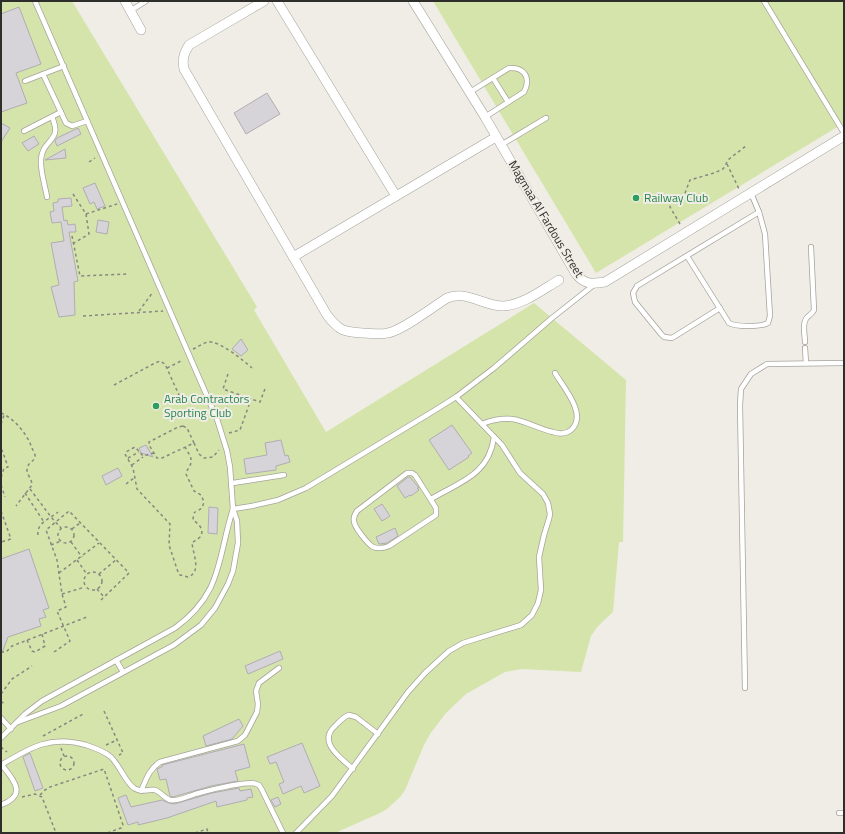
<svg xmlns="http://www.w3.org/2000/svg" width="845" height="834" viewBox="0 0 845 834" font-family="'Titillium Web',sans-serif">
<style>
.green{fill:#d5e4aa}
.building{fill:#d6d3d9;stroke:#b0adb3}
.lines{fill:none;stroke-linecap:round;stroke-linejoin:round}
.lane-casing{stroke:#a5a39c;stroke-width:6}
.street-casing{stroke:#a5a39c;stroke-width:10}
.path{stroke:#888782;stroke-width:1.5;stroke-dasharray:3 3;stroke-linecap:butt}
.lane{stroke:#fff;stroke-width:4.5}
.street{stroke:#fff;stroke-width:9}
.leisure-dot{fill:#2e9e5b;stroke:#efede6;stroke-width:1.5}
.labels{text-anchor:middle;stroke-width:4;stroke-linejoin:round;paint-order:stroke}
.leisure-label{font-size:12px;fill:#27864d;stroke:#efede6;text-anchor:start}
.street-label{font-size:12px;fill:#2e2e2b;stroke:#efede6}
</style>
<rect width="100%" height="100%" fill="#efede6"/>
<!-- green -->
<g class="green">
<path d="M1,1H72L257,307L254,310L326,432L534,303L626,380L623,542H619L613,612L598,626L591,636L581,672L522,669L505,672L466,694L446,713L430,734L424,745L405,790L400,797L387,809L380,813L335,833H1Z"/>
<path d="M433,1H844V123L596,273Z"/>
</g>
<!-- building -->
<g class="building">
<path d="M19,7L41,64L16,73L27,103L1,112V14Z"/>
<path d="M267,93L280,114L246,134L234,113Z"/>
<path d="M1,123L10,128L1,142Z"/>
<path d="M78,128L81,134L57,146L55,141L57,138Z"/>
<path d="M34,136L39,144L28,151L22,143Z"/>
<path d="M65,149L66,158L45,160Z"/>
<path d="M95,183L105,206L97,209L94,202L90,204L83,188Z"/>
<path d="M71,198L72,206L62,207L64,221L67,220L68,225L75,224L76,232H69L78,281L74,282L75,315L59,317L51,287L59,285L51,243L64,241L61,222L52,223L50,212L54,211L53,203L58,202V199Z"/>
<path d="M98,220L109,222L107,234L96,232Z"/>
<path d="M241,339L248,350L241,356L232,349Z"/>
<path d="M452,425L472,453L468,456L469,457L449,470L429,440Z"/>
<path d="M281,440L285,456L288,455L290,462L276,466V470L246,474L244,459L267,455L265,443Z"/>
<path d="M146,445L153,457L141,453L139,448Z"/>
<path d="M118,468L122,476L106,485L102,476Z"/>
<path d="M408,477H410L419,488H417L419,490L411,496L410,495L405,498L397,486Z"/>
<path d="M382,504L390,516L382,521L374,509Z"/>
<path d="M209,507L218,508L217,534L208,533Z"/>
<path d="M395,528L398,536L387,543L379,544L376,537Z"/>
<path d="M29,549L49,608L43,610L46,617L39,619L41,626L8,637L2,653H1V559Z"/>
<path d="M280,651L283,659L248,674L245,666Z"/>
<path d="M239,719L243,726L232,739L206,746L203,736Z"/>
<path d="M302,743L320,786L304,793L301,786L283,794L279,784L284,782L276,762L270,764L267,757Z"/>
<path d="M244,744L250,767L235,771L238,781L211,786L173,797L170,796L166,779L160,780L157,769L163,766L162,765Z"/>
<path d="M30,753L43,788L35,791L23,757Z"/>
<path d="M239,788L240,791L251,789L253,797L247,798V800L217,807L216,801L167,818L138,825V822L128,825L118,798L126,795L131,807L162,800L169,803L174,804L212,793Z"/>
<path d="M278,797L281,804L275,807L271,800Z"/>
</g>
<g class="lines">
<!-- lane casing -->
<g class="lane-casing">
<g id="lane">
<path d="M764,1L844,133"/>
<path d="M130,11L146,1"/>
<path d="M43,74L66,123L72,126L87,121"/>
<path d="M493,78L508,102"/>
<path d="M25,81L64,66"/>
<path d="M470,92L509,68C525,67 531,78 524,92L485,117"/>
<path d="M24,131L61,112"/>
<path d="M501,145L546,118"/>
<path d="M47,197C45,185 40,171 41,159C43,138 63,142 52,117"/>
<path d="M687,256L729,323C736,327 761,327 768,323L770,316L765,234L759,212L751,193"/>
<path d="M720,308L672,338L664,337L661,334L635,302L633,293L637,286L759,212"/>
<path d="M805,342C805,336 802,324 806,319C808,315 812,315 814,310L811,247"/>
<path d="M805,348L806,363"/>
<path d="M482,424C492,420 501,418 512,419C526,421 539,429 553,432C559,434 566,434 571,430C588,415 564,388 555,373"/>
<path d="M407,473H412L415,475L436,508V515L389,546C384,548 379,549 373,547C368,544 354,527 354,521C353,517 355,514 357,511Z"/>
<path d="M233,483L284,475"/>
<path d="M431,499C460,482 489,475 494,437"/>
<path d="M233,509L252,506L278,500L306,488L432,412L456,397L494,368L552,318L595,284"/>
<path d="M116,660L123,672"/>
<path d="M745,688L740,405L741,389L751,374L767,364L844,363"/>
<path d="M1,718L11,729"/>
<path d="M18,722L61,706L174,645L201,625L215,608L228,584L233,571L238,543L237,521L233,509L230,467L227,451L217,419L35,1"/>
<path d="M1,738L25,714L42,701L175,628C223,593 217,559 233,509"/>
<path d="M1,764C14,780 28,795 1,805"/>
<path d="M1,765C31,747 51,735 86,745C95,748 104,751 111,757C120,766 126,783 134,788C141,793 148,789 155,790C161,792 164,798 170,800C179,802 190,795 199,793C214,789 237,783 253,783L259,785L262,790L283,833"/>
<path d="M353,769C341,758 318,743 334,727C339,722 343,717 349,715L356,717L378,734"/>
<path d="M141,791C146,780 149,769 160,762L238,741L245,735L257,712L258,704L256,691L259,683L279,668"/>
<path d="M839,813H844"/>
<path d="M296,833L332,796L408,692L425,673L449,651L463,643L521,625L532,615L538,603L541,590L539,557L544,535L549,519L550,514L548,503L543,494L520,473L502,445L456,397"/>
</g>
</g>
<!-- street casing -->
<g class="street-casing">
<g id="street">
<path d="M125,1L141,30"/>
<path d="M264,1L189,45C184,53 182,59 184,69L327,315C339,331 344,332 363,333C371,333 380,335 388,333C403,330 433,307 447,298C467,290 483,306 503,306C523,305 542,290 559,280"/>
<path d="M277,1L396,196"/>
<path d="M413,1L485,117L576,274C585,285 592,284 605,282L844,136"/>
<path d="M293,257L496,137"/>
</g>
</g>
<!-- path -->
<g class="path">
<path d="M89,162L95,158"/>
<path d="M727,164L739,189"/>
<path d="M73,194L86,214L89,234L74,243"/>
<path d="M86,214L117,204"/>
<path d="M680,224L670,207V202L685,193L690,180L714,173L723,169L729,159L746,146"/>
<path d="M72,236L80,276L127,274"/>
<path d="M139,311L153,292"/>
<path d="M83,316L163,311"/>
<path d="M193,349C198,347 203,343 208,342C219,340 244,361 252,368"/>
<path d="M167,368L183,360"/>
<path d="M228,374L223,389L260,402L266,386"/>
<path d="M114,385L155,363L160,361L165,364L183,404C189,403 194,397 197,393"/>
<path d="M1,413C15,419 27,434 32,448C33,451 36,455 35,457C33,463 27,462 27,471C28,476 32,480 32,485L16,506"/>
<path d="M224,415L233,393"/>
<path d="M1,424L4,415"/>
<path d="M183,426L187,428L194,443L162,458H157L149,445V442L178,427Z"/>
<path d="M229,433L240,430L249,405"/>
<path d="M194,443L199,454L204,458L213,457L219,450"/>
<path d="M1,450H2L8,467L4,468L1,478"/>
<path d="M154,453L143,456L135,447L126,452L125,454L133,468L137,489L170,524L169,545L178,572L180,575L188,577C202,572 193,554 192,543C194,541 197,540 200,537C205,530 199,524 193,520C194,509 194,514 202,508L204,502L201,495L194,491L186,474V472C194,461 192,459 185,447"/>
<path d="M128,458L139,452"/>
<path d="M132,465L143,457"/>
<path d="M126,484L134,478"/>
<path d="M1,485L5,497"/>
<path d="M30,489L51,517L61,528"/>
<path d="M25,493L44,522"/>
<path d="M1,511L11,539L1,542"/>
<circle cx="66" cy="535" r="8"/>
<path d="M72,529L80,523"/>
<path d="M38,535C36,523 51,518 58,512"/>
<path d="M71,542L82,557"/>
<path d="M51,545L61,541"/>
<path d="M77,560L86,573"/>
<circle cx="93" cy="581" r="9"/>
<path d="M59,573L99,543"/>
<path d="M99,574L117,559"/>
<path d="M97,589L104,597"/>
<path d="M62,594L85,587"/>
<path d="M27,640L32,651L35,652L45,646L42,634"/>
<path d="M1,652H6L12,646L87,617"/>
<path d="M54,652L70,641L57,611L66,607L62,594L57,560L46,530L69,511L129,573L101,600"/>
<path d="M1,694L12,679L32,666"/>
<path d="M1,701L3,703L1,706"/>
<path d="M104,711L123,753L119,755"/>
<path d="M43,736L85,713"/>
<path d="M106,745L117,740"/>
<path d="M1,747L7,752"/>
<path d="M61,748L64,756"/>
<circle cx="67" cy="763" r="7"/>
<path d="M40,795L45,790L50,787L104,769L123,825L121,828L107,833"/>
<path d="M22,797L35,794L42,797L56,833"/>
<path d="M195,833L207,829L208,833"/>
</g>
<!-- lane -->
<use href="#lane" class="lane"/>
<!-- street -->
<use href="#street" class="street"/>
</g>
<!-- markers -->
<g class="leisure-dot">
<circle cx="636" cy="198" r="4"/>
<circle cx="156" cy="406" r="4"/>
</g>
<g class="labels">
<!-- leisure labels -->
<g class="leisure-label">
<text x="644" y="202">Railway Club</text>
<text x="164" y="403">Arab Contractors<tspan x="164" dy="14">Sporting Club</tspan></text>
</g>
<!-- street labels -->
<g class="street-label">
<text transform="translate(546 219) rotate(59)" y="4">Magmaa Al Fardous Street</text>
</g>
</g>
<!-- border -->
<rect width="845" height="834" fill="none" stroke="#2e2e2b" stroke-width="4"/>
</svg>
